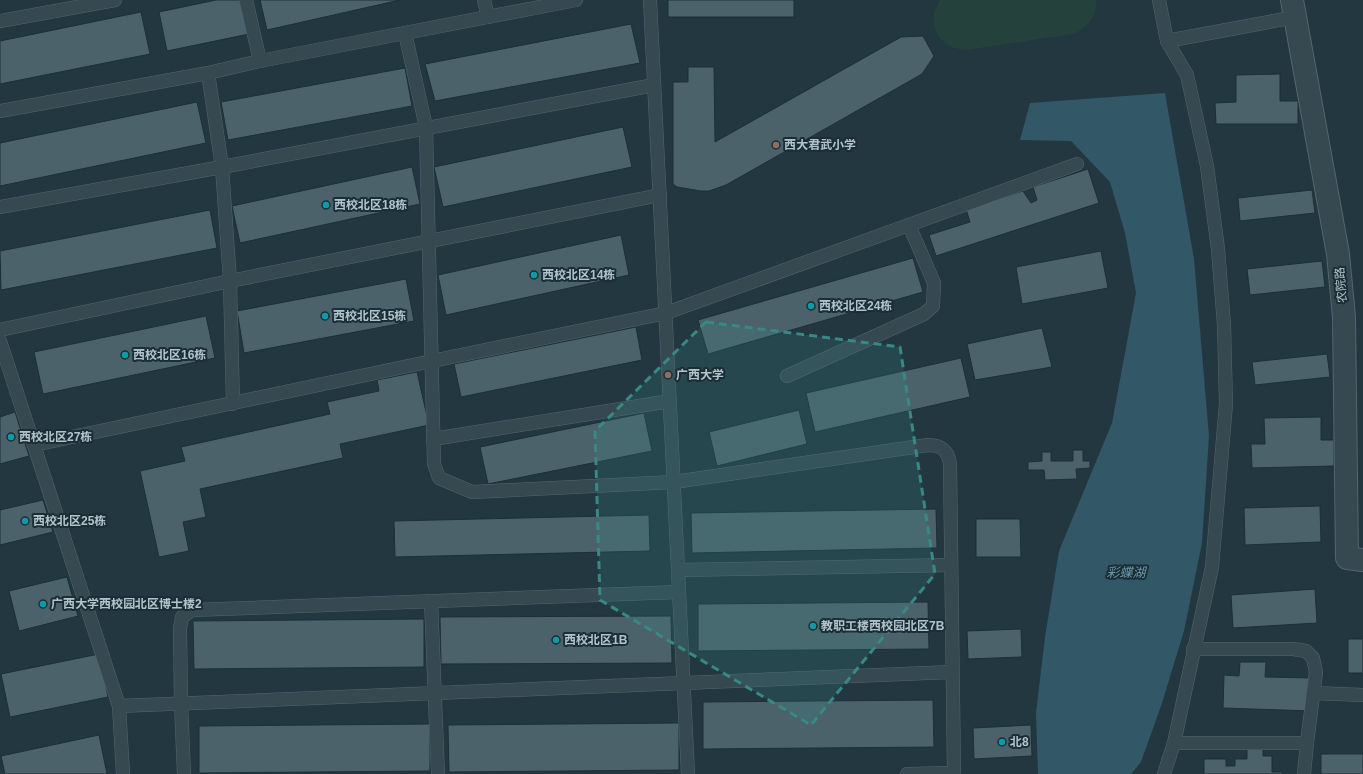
<svg xmlns="http://www.w3.org/2000/svg" width="1363" height="774" viewBox="0 0 1363 774" font-family="Helvetica,'Noto Sans SC',sans-serif">
<style>
.green{fill:#24413c}
.water{fill:#325766}
.building{fill:#4b626b;stroke:#1d2f37}
.lines{fill:none;stroke-linecap:round;stroke-linejoin:round}
.lane-casing{stroke:#54666e;stroke-width:14}
.street-casing{stroke:#54666e;stroke-width:24}
.lane{stroke:#364850;stroke-width:13}
.street{stroke:#364850;stroke-width:22}
.marked{fill:#388985;fill-opacity:0.2;stroke:#388985;stroke-width:3;stroke-dasharray:8 5;stroke-linejoin:round}
.education-dot{fill:#8d6e63;stroke:#1b2d35;stroke-width:1.5}
.culture-dot{fill:#0f9aa8;stroke:#1b2d35;stroke-width:1.5}
.labels{text-anchor:middle;stroke-width:4;stroke-linejoin:round;paint-order:stroke}
.poi-label{font-size:12px;font-weight:bold;fill:#b2c3cb;stroke:#1b2d35;text-anchor:start}
.street-label{font-size:12px;fill:#b2c3cb;stroke:#1b2d35}
.water-label{font-size:13px;font-style:italic;fill:#6899ac;stroke:#1b2d35}
</style>
<rect width="100%" height="100%" fill="#223740"/>
<!-- green -->
<path class="green" d="M940,0H1096C1097,17 1089,27 1073,34L966,50C959,49 951,48 945,43C931,32 931,14 940,0Z"/>
<!-- water -->
<path class="water" d="M1165,93L1194,259L1209,436L1202,543L1184,631L1162,703L1141,762L1131,774H1038L1036,713L1045,637L1059,551L1112,423L1136,293L1125,233L1110,182L1071,141L1020,140L1030,103Z"/>
<!-- building -->
<g class="building">
<path d="M216,0H242L249,34L167,51L159,12Z"/>
<path d="M260,0H400L267,30Z"/>
<rect x="668" y="0" width="126" height="17"/>
<path d="M141,12L150,54L0,84V41Z"/>
<path d="M631,24L640,63L435,101L425,64Z"/>
<path d="M923,36L934,56L922,74L726,185L709,191H701L677,187L673,184V82H688V67H714L715,142L901,37Z"/>
<path d="M405,68L412,106L228,140L221,102Z"/>
<path d="M1280,74V101H1298V124H1216L1215,103L1236,102V75Z"/>
<path d="M197,102L206,143L0,186V143Z"/>
<path d="M623,127L632,167L443,207L434,167Z"/>
<path d="M412,167L420,204L240,243L232,206Z"/>
<path d="M1088,169L1099,203L936,256L929,235L970,222L966,209L1023,191L1031,203L1037,200L1033,187Z"/>
<path d="M1312,190L1315,213L1240,221L1238,198Z"/>
<path d="M210,210L217,248L1,290L0,251Z"/>
<path d="M621,235L629,275L446,315L438,275Z"/>
<path d="M1101,251L1108,288L1022,304L1016,267Z"/>
<path d="M913,258L923,292L708,354L698,320Z"/>
<path d="M1322,261L1325,287L1250,295L1247,269Z"/>
<path d="M406,279L414,321L244,353L237,311Z"/>
<path d="M206,316L215,358L43,394L34,352Z"/>
<path d="M636,327L642,360L461,397L454,364Z"/>
<path d="M1042,328L1052,367L975,380L967,344Z"/>
<path d="M1327,354L1330,377L1255,385L1252,362Z"/>
<path d="M961,358L970,397L815,432L806,393Z"/>
<path d="M417,372L429,425L340,444L343,458L200,489L206,517L183,522L189,551L159,557L140,471L185,461L181,447L330,414L327,402L379,391L377,380Z"/>
<path d="M799,410L807,444L717,466L709,432Z"/>
<path d="M15,412L29,456L0,464V417Z"/>
<path d="M644,413L652,451L488,484L480,447Z"/>
<path d="M1321,417V440H1334V466L1252,468L1251,444H1265L1264,418Z"/>
<path d="M1073,450H1083V461H1090V468L1076,469L1077,479L1045,480L1044,470H1028V462L1042,461V452H1051V461H1073Z"/>
<path d="M43,500L53,532L0,545V510Z"/>
<path d="M1320,506L1321,542L1245,545L1244,508Z"/>
<path d="M936,509L937,548L692,553L691,513Z"/>
<path d="M649,515L650,551L395,557L394,521Z"/>
<path d="M976,519H1020L1021,557H976Z"/>
<path d="M67,577L78,616L19,631L9,591Z"/>
<path d="M1315,589L1317,623L1233,628L1231,595Z"/>
<path d="M928,602L929,649L698,651V604Z"/>
<path d="M671,616L672,663L441,664L440,617Z"/>
<path d="M424,619V667L194,669L193,621Z"/>
<path d="M1021,629L1022,657L968,659L967,631Z"/>
<rect x="1348" y="639" width="15" height="34"/>
<path d="M99,654L108,697L10,717L1,674Z"/>
<path d="M1240,662H1266L1265,677L1312,678L1311,711L1223,708L1224,675L1239,676Z"/>
<path d="M933,700L934,747L703,749V702Z"/>
<path d="M679,723V770L449,772L448,725Z"/>
<path d="M430,724V771L199,773V726Z"/>
<path d="M1031,725L1032,756L974,759L973,728Z"/>
<path d="M99,735L107,774H5L1,756Z"/>
<path d="M1247,747H1263V756H1272V772H1282V774H1204V759H1226V766H1235V759H1247Z"/>
<rect x="1321" y="754" width="42" height="20"/>
</g>
<g class="lines">
<!-- lane casing -->
<g class="lane-casing">
<g id="lane">
<path d="M246,0L260,61"/>
<path d="M484,0L488,17"/>
<path d="M650,0L688,774"/>
<path d="M1159,0L1167,41L1187,75L1207,166L1218,249L1224,325L1226,404L1212,567L1174,743L1164,774"/>
<path d="M0,21L115,0"/>
<path d="M405,33L426,127L434,464L439,478L472,492L674,482L928,445C942,445 948,451 950,464L954,774"/>
<path d="M1167,41L1295,17"/>
<path d="M208,73L222,167L230,281L233,404"/>
<path d="M0,111L208,73L260,61L576,0"/>
<path d="M0,207L222,167L654,85"/>
<path d="M0,330L230,281L660,195"/>
<path d="M0,341L119,706L123,774"/>
<path d="M787,376L924,314L933,306L934,283L909,225"/>
<path d="M433,439L670,401"/>
<path d="M34,445L432,361L666,313L1077,164"/>
<path d="M678,570L951,565"/>
<path d="M431,601L438,774"/>
<path d="M1193,649H1293L1306,651L1313,658L1316,672L1307,743L1304,774"/>
<path d="M1313,693L1363,695"/>
<path d="M119,706L952,672"/>
<path d="M1174,743H1307"/>
<path d="M184,774L181,703L180,628L182,617L192,610L679,592"/>
<path d="M907,774L954,773"/>
</g>
</g>
<!-- street casing -->
<g class="street-casing">
<path id="street" d="M1292,0L1338,254L1344,317L1347,558L1363,560"/>
</g>
<!-- lane -->
<use href="#lane" class="lane"/>
<!-- street -->
<use href="#street" class="street"/>
</g>
<!-- marked area -->
<path class="marked" d="M706,322L900,347L935,574L811,725L600,600L595,431Z"/>
<!-- markers -->
<g class="education-dot">
<circle cx="776" cy="145" r="4"/>
<circle cx="668" cy="375" r="4"/>
</g>
<g class="culture-dot">
<circle cx="326" cy="205" r="4"/>
<circle cx="534" cy="275" r="4"/>
<circle cx="811" cy="306" r="4"/>
<circle cx="325" cy="316" r="4"/>
<circle cx="125" cy="355" r="4"/>
<circle cx="11" cy="437" r="4"/>
<circle cx="25" cy="521" r="4"/>
<circle cx="43" cy="604" r="4"/>
<circle cx="813" cy="626" r="4"/>
<circle cx="556" cy="640" r="4"/>
<circle cx="1002" cy="742" r="4"/>
</g>
<g class="labels">
<!-- poi labels -->
<g class="poi-label">
<text x="784" y="149">西大君武小学</text>
<text x="334" y="209">西校北区18栋</text>
<text x="542" y="279">西校北区14栋</text>
<text x="819" y="310">西校北区24栋</text>
<text x="333" y="320">西校北区15栋</text>
<text x="133" y="359">西校北区16栋</text>
<text x="676" y="379">广西大学</text>
<text x="19" y="441">西校北区27栋</text>
<text x="33" y="525">西校北区25栋</text>
<text x="51" y="608">广西大学西校园北区博士楼2</text>
<text x="821" y="630">教职工楼西校园北区7B</text>
<text x="564" y="644">西校北区1B</text>
<text x="1010" y="746">北8</text>
</g>
<!-- street labels -->
<g class="street-label">
<text transform="translate(1341 285) rotate(-95)" y="4">农院路</text>
</g>
<!-- water labels -->
<g class="water-label">
<text x="1126" y="577">彩蝶湖</text>
</g>
</g>
</svg>
